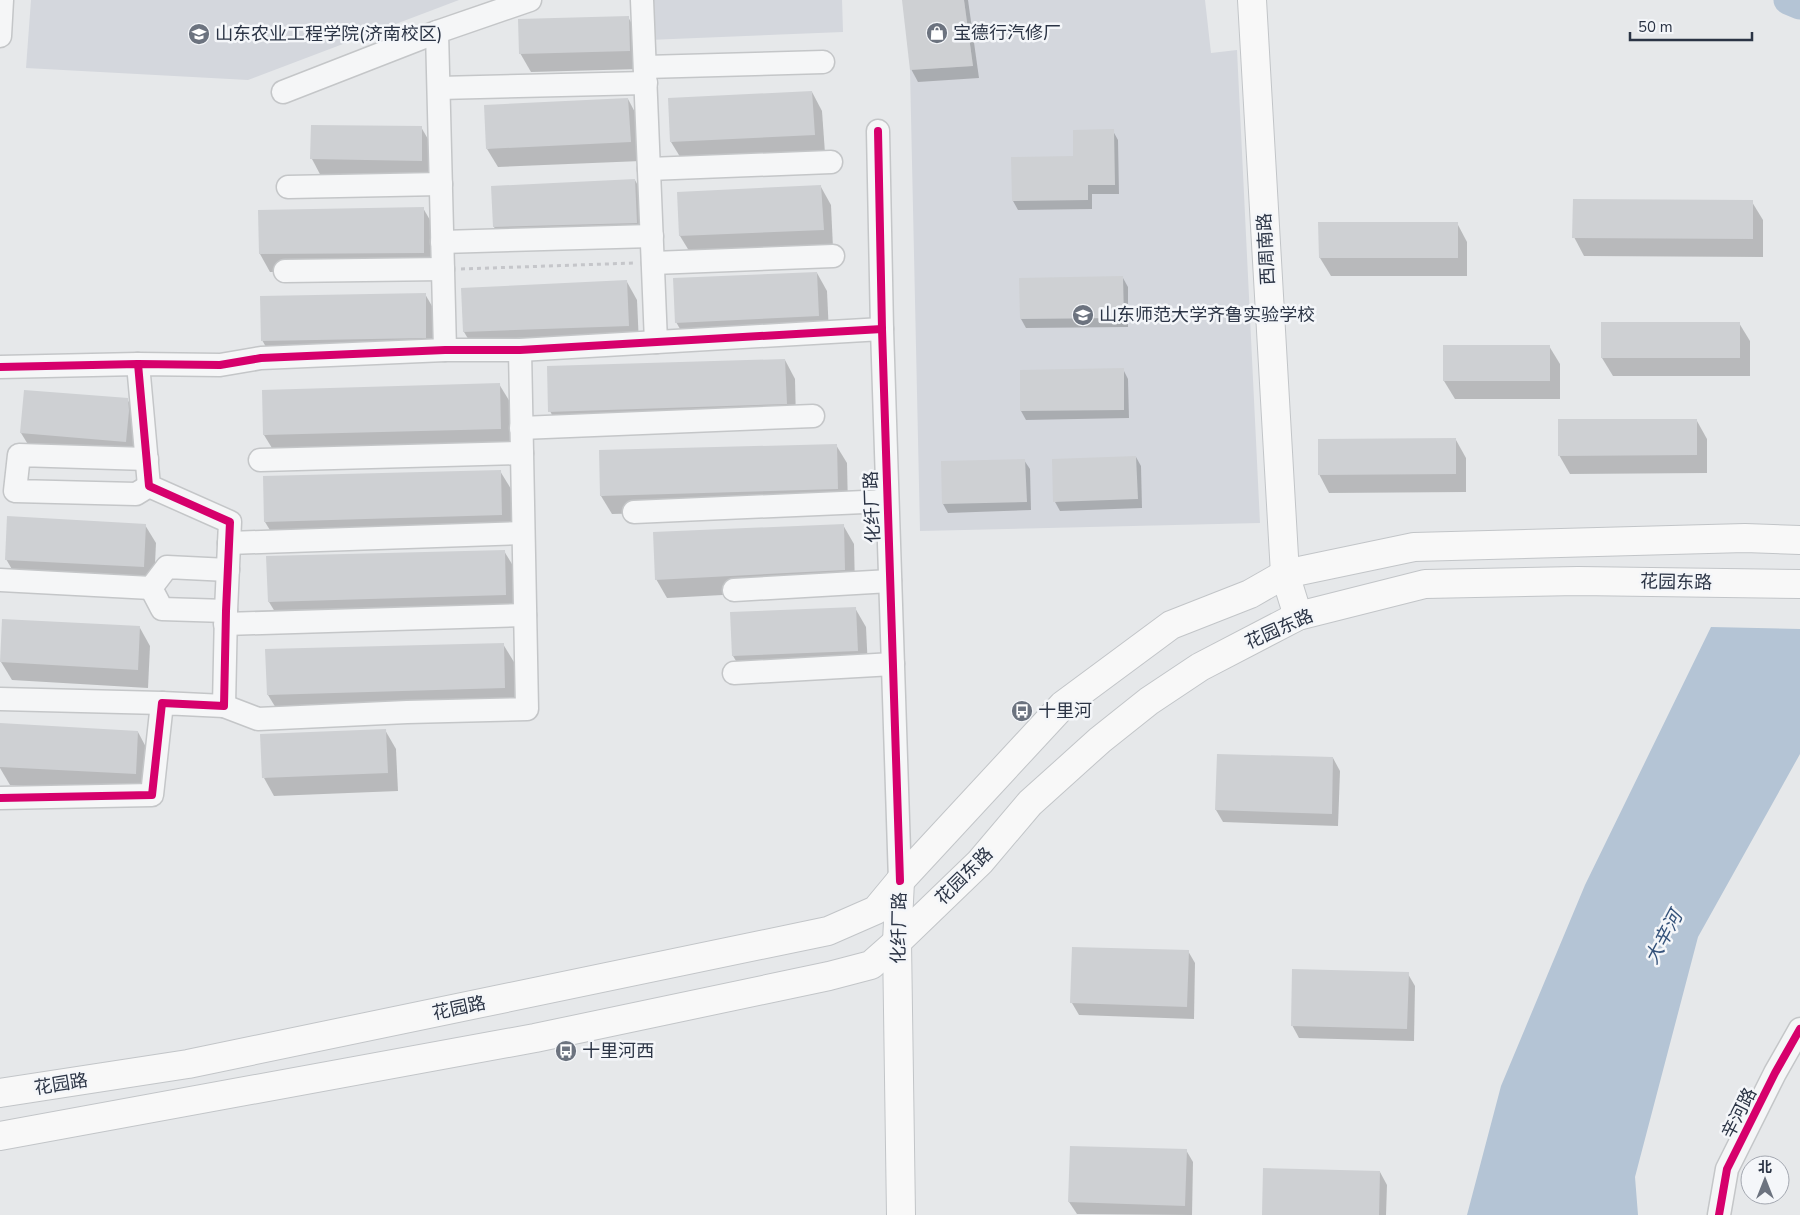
<svg xmlns="http://www.w3.org/2000/svg" width="1800" height="1215" viewBox="0 0 1800 1215" font-family="'Nunito Sans','Noto Sans SC',sans-serif">
<style>
.built{fill:#d4d7dd}
.water{fill:#b4c4d5}
.shadow{fill:#0003}
.lines{fill:none;stroke-linecap:round;stroke-linejoin:round}
.river{stroke:#b4c4d5;stroke-width:29}
.building{fill:#ced0d3}
.minor-casing{stroke:#c4c6c8;stroke-width:25}
.major-casing{stroke:#c2c5c8;stroke-width:30}
.path{stroke:#c5c6ca;stroke-width:3;stroke-dasharray:4 4;stroke-linecap:butt}
.minor{stroke:#f5f6f7;stroke-width:22}
.major{stroke:#f8f8f8;stroke-width:28}
.cycleway-casing{stroke:#f4f6f9;stroke-width:11}
.cycleway{stroke:#d6006c;stroke-width:8}
.labels{text-anchor:middle;stroke-width:5;stroke-linejoin:round;paint-order:stroke}
.poi-label{font-size:18px;fill:#2b3445;stroke:#f4f6f9;text-anchor:start}
.street-label{font-size:18px;fill:#2b3445;stroke:#f4f6f9}
.water-label{font-size:19px;font-style:italic;fill:#34527a;stroke:#f4f6f9}
</style>
<rect width="100%" height="100%" fill="#e6e8ea"/>
<!-- built -->
<g class="built">
<path d="M31,0H459L248,80L26,68Z"/>
<path d="M648,0H842L843,32L648,40Z"/>
<path d="M964,0H1205L1211,53L1237,50L1260,523L920,531L910,70L973,66Z"/>
</g>
<!-- water -->
<path class="water" d="M1711,627L1800,629V754L1698,937L1635,1177L1638,1215H1467L1501,1086L1585,885Z"/>
<!-- shadow -->
<g class="shadow">
<path d="M904,0H968L979,78L918,82L911,69Z"/>
<path d="M628,17L639,36L640,69L531,72L520,53Z"/>
<path d="M812,92L822,111L825,153L682,160L671,142Z"/>
<path d="M628,99L638,118L641,161L498,167L487,149Z"/>
<path d="M312,126L421,127L432,146V179L322,178L312,159Z"/>
<path d="M1113,131L1118,140L1119,194H1092V209L1018,210L1013,201Z"/>
<path d="M635,180L645,199L647,241L505,246L494,227L492,187Z"/>
<path d="M821,187L831,205L833,248L691,254L680,236L678,193Z"/>
<path d="M1752,202L1763,220V257L1584,256L1574,237Z"/>
<path d="M423,208L434,227V271L270,272L260,254Z"/>
<path d="M1457,223L1467,242V276H1331L1320,258Z"/>
<path d="M817,273L827,291L829,334L687,341L676,322Z"/>
<path d="M1123,278L1128,287V327L1026,328L1021,319L1020,279Z"/>
<path d="M627,282L637,300L639,344L475,350L464,332L463,289Z"/>
<path d="M425,294L436,313V356L273,359L262,340Z"/>
<path d="M1739,323L1750,341V376H1613L1602,358Z"/>
<path d="M1549,346L1560,364V399H1455L1444,381Z"/>
<path d="M785,360L795,379L796,422L560,430L550,411Z"/>
<path d="M1123,369L1128,379L1129,418L1026,420L1021,411Z"/>
<path d="M499,384L510,402L511,447L275,453L264,435Z"/>
<path d="M127,399L138,418L137,460L32,451L21,433Z"/>
<path d="M1697,421L1707,439V473L1570,474L1559,455Z"/>
<path d="M1456,440L1466,458V492L1329,493L1319,474Z"/>
<path d="M836,445L847,463L848,508L612,514L601,496Z"/>
<path d="M1136,457L1141,466L1142,508L1060,511L1055,502Z"/>
<path d="M1024,460L1030,469L1031,510L948,513L943,504Z"/>
<path d="M500,471L511,489L512,533L276,540L265,522Z"/>
<path d="M145,525L156,543L154,585L17,578L6,559Z"/>
<path d="M843,525L854,544L855,588L667,598L656,579Z"/>
<path d="M504,551L515,569L516,613L280,620L269,602Z"/>
<path d="M855,608L866,627L868,669L744,674L733,656Z"/>
<path d="M140,628L150,646L148,688L12,680L1,662Z"/>
<path d="M503,644L514,662L515,706L279,713L268,695Z"/>
<path d="M385,730L396,749L398,791L274,796L264,778Z"/>
<path d="M138,732L148,751L146,792L10,785L0,768V746Z"/>
<path d="M1218,755L1333,758L1340,771L1338,826L1223,822L1216,810Z"/>
<path d="M1188,951L1195,963L1194,1019L1079,1015L1072,1003Z"/>
<path d="M1408,974L1415,986L1414,1041L1299,1038L1292,1025Z"/>
<path d="M1186,1150L1193,1162L1192,1215L1077,1214L1069,1202Z"/>
<path d="M1380,1172L1387,1185L1386,1215H1263Z"/>
</g>
<g class="lines">
<!-- river -->
<path class="river" d="M1788,0L1800,5"/>
</g>
<!-- building -->
<g class="building">
<path d="M902,0H964L973,66L910,70Z"/>
<path d="M629,16L630,51L519,54L518,19Z"/>
<path d="M812,91L815,135L670,142L668,98Z"/>
<path d="M628,98L631,142L486,149L484,105Z"/>
<path d="M311,125L422,126V161L310,159Z"/>
<path d="M1114,129L1115,185H1088V200L1012,201L1011,157L1073,156V130Z"/>
<path d="M635,179L637,223L493,227L491,186Z"/>
<path d="M821,185L824,230L679,236L677,192Z"/>
<path d="M1573,199L1753,200V239L1572,238Z"/>
<path d="M424,207V253L259,254L258,210Z"/>
<path d="M1318,222H1458V258H1319Z"/>
<path d="M817,272L819,316L675,323L673,278Z"/>
<path d="M1123,276L1124,318L1020,319L1019,278Z"/>
<path d="M627,280L629,326L463,332L461,288Z"/>
<path d="M426,293V338L261,341L260,296Z"/>
<rect x="1601" y="322" width="139" height="36"/>
<rect x="1443" y="345" width="107" height="36"/>
<path d="M785,359L787,404L548,412L547,366Z"/>
<path d="M1124,368V410L1020,411V370Z"/>
<path d="M500,383L501,429L263,435L262,390Z"/>
<path d="M24,390L128,398L129,411L126,442L20,433Z"/>
<path d="M1558,419H1697V455L1558,456Z"/>
<path d="M1456,438V474L1318,475V439Z"/>
<path d="M837,444L838,489L600,496L599,450Z"/>
<path d="M1136,456L1138,499L1053,502L1052,459Z"/>
<path d="M1025,459L1027,502L942,504L941,461Z"/>
<path d="M501,470L502,515L264,522L263,476Z"/>
<path d="M7,516L146,524L144,567L5,560Z"/>
<path d="M844,524L845,570L655,580L653,532Z"/>
<path d="M505,550L506,595L268,602L266,556Z"/>
<path d="M856,607L858,651L732,656L730,612Z"/>
<path d="M2,619L140,626L138,670L0,662Z"/>
<path d="M504,643L505,688L267,695L265,649Z"/>
<path d="M0,723L138,731L136,774L0,767Z"/>
<path d="M386,729L388,773L262,778L260,734Z"/>
<path d="M1217,754L1333,757L1332,814L1215,810Z"/>
<path d="M1072,947L1189,950L1187,1007L1070,1003Z"/>
<path d="M1292,969L1409,972L1407,1029L1291,1026Z"/>
<path d="M1070,1146L1187,1149L1185,1206L1068,1202Z"/>
<path d="M1263,1168L1380,1171L1379,1215H1262Z"/>
</g>
<g class="lines">
<!-- minor casing -->
<g class="minor-casing">
<g id="minor">
<path d="M642,0L656,342"/>
<path d="M0,36L2,0"/>
<path d="M645,67L823,62"/>
<path d="M439,88L646,83"/>
<path d="M283,92L437,32"/>
<path d="M878,131L882,329L900,881"/>
<path d="M649,169L831,162"/>
<path d="M288,187L441,184"/>
<path d="M442,242L652,236"/>
<path d="M653,263L833,256"/>
<path d="M285,271L443,269"/>
<path d="M445,350L437,32L530,0"/>
<path d="M0,367L138,364L220,365L261,358L445,350H520L882,329"/>
<path d="M521,428L813,416"/>
<path d="M147,459L19,455L15,491L136,494L149,486"/>
<path d="M260,460L522,453"/>
<path d="M634,512L887,501"/>
<path d="M229,543L523,533"/>
<path d="M0,580L151,588L167,567L228,570"/>
<path d="M151,588L162,609L226,611"/>
<path d="M734,590L890,581"/>
<path d="M225,624L525,615"/>
<path d="M734,673L893,664"/>
<path d="M0,699L162,703"/>
<path d="M224,706L258,719L407,712L527,709L520,350"/>
<path d="M0,798L152,795L162,703L224,706L226,611L230,522L149,486L138,364"/>
<path d="M1719,1215L1727,1169L1775,1073L1800,1029"/>
</g>
</g>
<!-- major casing -->
<g class="major-casing">
<g id="major">
<path d="M1252,0L1285,574L1298,616"/>
<path d="M900,881L897,942L901,1215"/>
<path d="M0,1093L188,1064L828,931L876,910L900,881L1063,705L1171,625L1250,594L1285,574L1414,547L1745,538L1800,540"/>
<path d="M0,1136L535,1038L829,976L871,965L897,942L980,862L1030,803L1100,740L1149,701L1200,667L1298,616L1425,584L1578,581L1800,584"/>
</g>
</g>
<!-- path -->
<path class="path" d="M461,269L635,263"/>
<!-- minor -->
<use href="#minor" class="minor"/>
<!-- major -->
<use href="#major" class="major"/>
<!-- cycleway casing -->
<g class="cycleway-casing">
<g id="cycleway">
<path d="M878,131L882,329L900,881"/>
<path d="M0,367L138,364L220,365L261,358L445,350H520L882,329"/>
<path d="M0,798L152,795L162,703L224,706L226,611L230,522L149,486L138,364"/>
<path d="M1719,1215L1727,1169L1775,1073L1800,1029"/>
</g>
</g>
<!-- cycleway -->
<use href="#cycleway" class="cycleway"/>
</g>
<!-- icons -->
<defs>
<g id="shop-disc" transform="scale(1.125)"><circle r="9.5" fill="#6c737f" stroke="#f4f6f9"/><path d="M-5-2.5h2.3a2.7 3.5 0 0 1 5.4 0H5L5.5 6h-11ZM-1.5-2.5h3a1.5 2.3 0 0 0-3 0Z" fill="#fff"/></g>
<g id="university-disc" transform="scale(1.125)"><circle r="9.5" fill="#6c737f" stroke="#f4f6f9"/><path d="M0-5L7-2L0 1L-7-2ZM-4 1L0 2.5L4 1V4Q0 6-4 4Z" fill="#fff"/></g>
<g id="school-disc" transform="scale(1.125)"><circle r="9.5" fill="#6c737f" stroke="#f4f6f9"/><path d="M0-5L7-2L0 1L-7-2ZM-4 1L0 2.5L4 1V4Q0 6-4 4Z" fill="#fff"/></g>
<g id="bus-disc" transform="scale(1.125)"><circle r="9.5" fill="#6c737f" stroke="#f4f6f9"/><path d="M-5-6H5V4H4V6H2V4H-2V6H-4V4H-5ZM-3.5-4V0h7V-4ZM-3.5 1.2v1.5H-2V1.2ZM2 1.2v1.5H3.5V1.2Z" fill="#fff"/></g>
</defs>
<g fill-rule="evenodd">
<use href="#shop-disc" x="937" y="33"/>
<use href="#university-disc" x="199" y="34"/>
<use href="#school-disc" x="1083" y="315"/>
<use href="#bus-disc" x="1022" y="711"/>
<use href="#bus-disc" x="566" y="1051"/>
</g>
<g class="labels">
<!-- poi labels -->
<g class="poi-label">
<text x="953" y="39">宝德行汽修厂</text>
<text x="215" y="40">山东农业工程学院(济南校区)</text>
<text x="1099" y="321">山东师范大学齐鲁实验学校</text>
<text x="1038" y="717">十里河</text>
<text x="582" y="1057">十里河西</text>
</g>
<!-- street labels -->
<g class="street-label">
<text transform="translate(1266 249) rotate(-93)" y="6">西周南路</text>
<text transform="translate(872 507) rotate(-92)" y="6">化纤厂路</text>
<text transform="translate(1676 582) rotate(1)" y="6">花园东路</text>
<text transform="translate(1279 629) rotate(-24)" y="6">花园东路</text>
<text transform="translate(964 876) rotate(-45)" y="6">花园东路</text>
<text transform="translate(899 928) rotate(-89)" y="6">化纤厂路</text>
<text transform="translate(459 1008) rotate(-12)" y="6">花园路</text>
<text transform="translate(61 1084) rotate(-9)" y="6">花园路</text>
<text transform="translate(1739 1113) rotate(-63)" y="6">辛河路</text>
</g>
<!-- water labels -->
<g class="water-label">
<text transform="translate(1663 937) rotate(-62)" y="7">大辛河</text>
</g>
</g>
<!-- north arrow -->
<g transform="translate(1765 1180)"><circle r="24" fill="#f4f6f9" stroke="#a4a8b1"/>
<path d="M0-4L9 19L0 12L-9 19Z" fill="#6c737f"/>
<text y="-8" font-size="14" font-weight="bold" text-anchor="middle" fill="#2b3445">北</text>
</g>
<!-- scale -->
<path d="M1630 32v8h122v-8" fill="none" stroke="#2b3445" stroke-width="2.5"/>
<text x="1638" y="32" font-size="15" fill="#2b3445" stroke="#f4f6f9" stroke-width="4" paint-order="stroke">50 m</text>
</svg>
